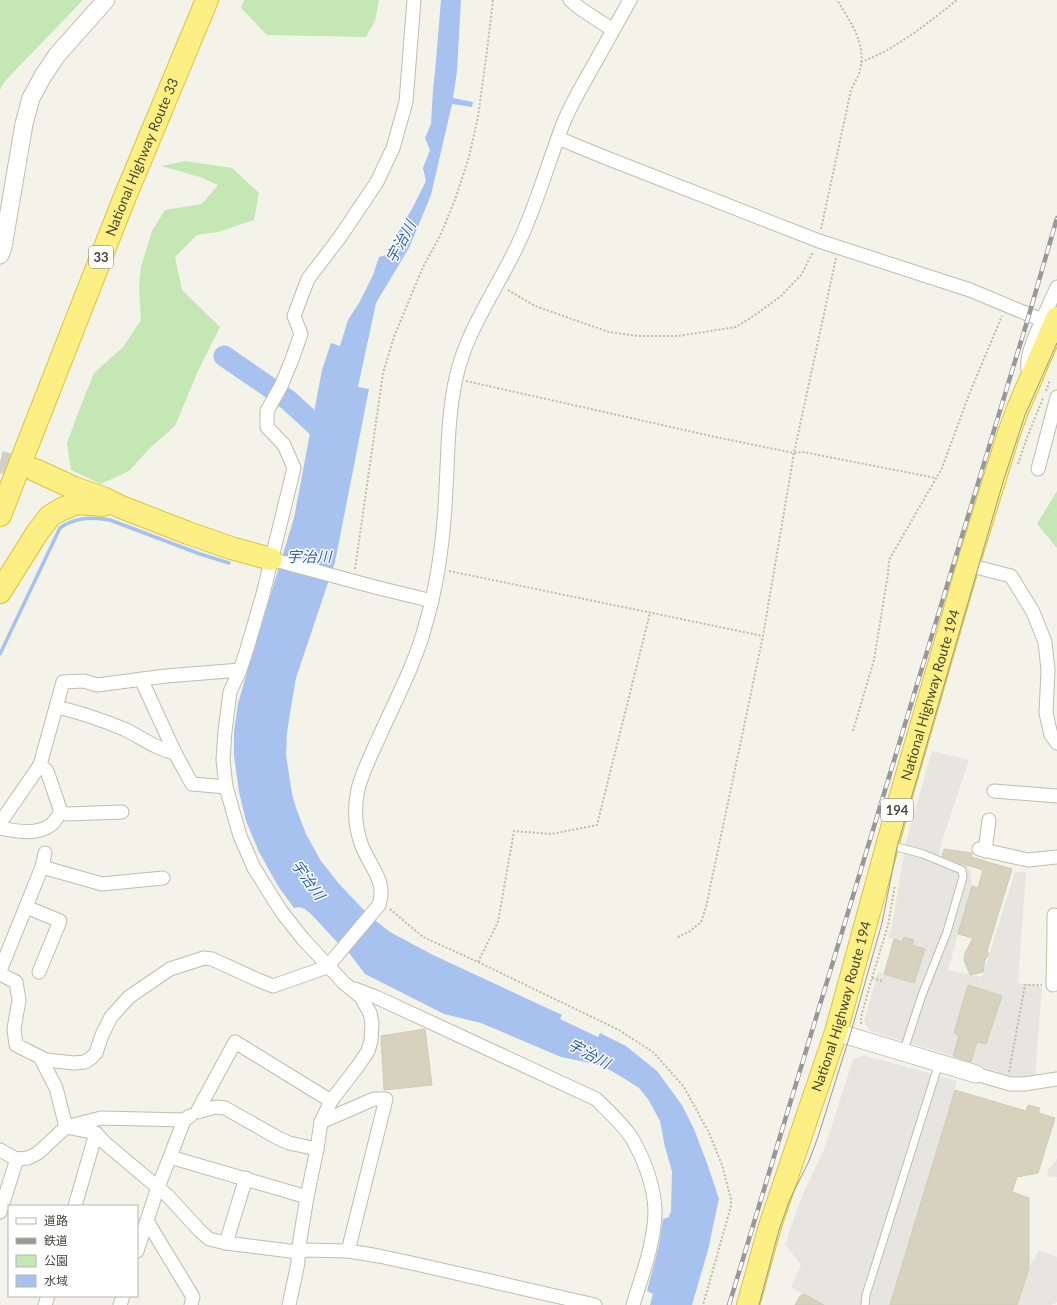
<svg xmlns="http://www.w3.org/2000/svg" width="1057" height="1305" viewBox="0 0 1057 1305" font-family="Lato,'Noto Sans JP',sans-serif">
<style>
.green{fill:#c4e7b3}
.parking{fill:#e6e5e0}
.water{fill:#a7c2ef}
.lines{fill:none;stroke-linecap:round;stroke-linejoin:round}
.stream{stroke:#a7c2ef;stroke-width:3.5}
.river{stroke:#a7c2ef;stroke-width:21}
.building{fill:#d6d2be;stroke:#d0cbb2}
.trunk-tunnel{stroke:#d2d0c5;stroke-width:22;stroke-dasharray:22 11;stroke-linecap:butt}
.service-casing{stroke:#c0bdab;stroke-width:9}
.minor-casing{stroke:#c0bdab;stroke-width:15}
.tertiary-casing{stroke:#c0bdab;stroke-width:19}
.trunk-casing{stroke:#dbc43c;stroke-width:24}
.path{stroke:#c1bc9d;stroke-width:2;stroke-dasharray:2 2;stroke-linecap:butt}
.service{stroke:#fff;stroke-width:7}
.minor{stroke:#fff;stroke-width:13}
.tertiary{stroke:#fff;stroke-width:17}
.trunk{stroke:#fcf084;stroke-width:22}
.tram{stroke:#989898;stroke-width:1}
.rail-casing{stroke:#989898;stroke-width:4.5}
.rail{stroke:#fff;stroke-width:3;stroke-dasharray:9;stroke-linecap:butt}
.labels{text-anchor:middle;stroke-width:3;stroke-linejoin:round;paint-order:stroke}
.shield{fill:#fff;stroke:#7f7d73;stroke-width:1}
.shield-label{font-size:13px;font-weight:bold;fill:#484537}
.street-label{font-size:14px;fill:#484537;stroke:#fff}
.water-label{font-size:15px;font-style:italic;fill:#3260b3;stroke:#fff}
</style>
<rect width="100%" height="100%" fill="#f4f3e9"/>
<!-- green -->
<g class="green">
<path d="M0,0H83L5,81L0,90Z"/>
<path d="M244,0H379L375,21L366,37L267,35L241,8Z"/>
<path d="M185,161L232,168L259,193L254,220L218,232L197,235L175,257L182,290L220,327L198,371L175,426L149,449L129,471L101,484L71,470L67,443L78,413L94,373L123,347L141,320L139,286L141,267L152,231L165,210L202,204L218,185L200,177L161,166Z"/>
<path d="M1057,491V548L1037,524Z"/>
</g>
<!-- parking -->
<g class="parking">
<path d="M932,751L969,760L941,844L939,857L967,865L971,874L972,886L948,970L982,977L1015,872H1026L1018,983L1042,987L1035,1078L1008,1076L971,1062L976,1046L975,1041L986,1044L1001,996L973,987L967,989L954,1032L957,1034V1035L964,1037L958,1040L953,1056L870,1031L864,1021L878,972L914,983L925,949L912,945L914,940L904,937L902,942L888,937L892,926L906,841Z"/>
<path d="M863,1055L957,1081L890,1305H824L791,1287L801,1265L785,1244L802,1196L825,1147L853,1059Z"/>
<path d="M1057,1159V1177L1047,1176L1048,1170Z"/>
<path d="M1039,1250L1057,1257V1302L1051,1305H1017L1029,1268Z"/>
</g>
<!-- water -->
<path class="water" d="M441,0H461L457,71L453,98L473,102L472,107L452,104L431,195L409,248L376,303L358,387L369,389L335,562L296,678L290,713L287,733L286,755L292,794L296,808L306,834L321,861L340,885L363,909L376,921L390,932L433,955L562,1015L560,1019L598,1037L600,1033L626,1046L657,1071L682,1105L694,1129L708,1166L719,1199L718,1203L708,1250L692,1305H650L653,1294L647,1291L659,1245L663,1219L669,1217L671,1211L672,1171L665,1147L660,1121L648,1099L639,1088L625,1079L608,1069L595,1064L561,1057L481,1023L444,1014L365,974L349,953L336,941L311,914L305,909L299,907L294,908L278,886L259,852L246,821L239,792L234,756V731L238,704L247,672L294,518L322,370L331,343L340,346L348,320L359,303L373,275L379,257L389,254L392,252L396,244V236L412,209L426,181L423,168L430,150L425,138L431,124L433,89L435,72Z"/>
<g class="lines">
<!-- stream -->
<path class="stream" d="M0,654L60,528C75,517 92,517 110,520L200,554L229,563"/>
<!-- river -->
<path class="river" d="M224,356L288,400L333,441"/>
</g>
<!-- building -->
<g class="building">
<path d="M944,849L972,853L971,857L1012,869L987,951L989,954L985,960L983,972L970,975L964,960L965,953L973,938L958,934L972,886L978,888L983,870L954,861L942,856Z"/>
<path d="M904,937L914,940L912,945L925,949L914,983L884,974L894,939L902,942Z"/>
<path d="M968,985L1002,996L986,1044L977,1042L971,1062L953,1056L959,1036L954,1033Z"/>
<path d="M425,1029L432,1085L384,1090L381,1036Z"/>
<path d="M955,1090L1026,1111L1028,1105L1040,1108L1038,1113L1055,1118L1038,1173L1017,1177L1012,1192L1029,1198V1268L1017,1305H890Z"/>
<path d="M804,1294L824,1305H795L800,1296Z"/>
</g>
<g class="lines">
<!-- trunk-tunnel -->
<path class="trunk-tunnel" d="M0,462L35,470"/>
<!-- service casing -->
<g class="service-casing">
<g id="service">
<path d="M890,845L923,854L962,870L963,877L947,932L922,995L903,1053"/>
<path d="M865,1305L866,1295L939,1063"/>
</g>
</g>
<!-- minor casing -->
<g class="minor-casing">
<g id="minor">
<path d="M570,0L581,9L613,30"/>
<path d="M558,138L604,157L819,241L970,290L1042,320C1036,335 1026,354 1028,370"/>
<path d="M1042,320L1057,287"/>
<path d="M1038,469L1057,397"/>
<path d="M271,559L375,587L432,601"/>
<path d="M968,565L1011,576L1033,612L1045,642L1048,670L1046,713L1051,735L1057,743"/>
<path d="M141,679L175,753L192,784L226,787"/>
<path d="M56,707C80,712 102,720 124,729C141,737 156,749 175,753"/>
<path d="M994,791L1057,796"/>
<path d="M61,812L67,814L122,812"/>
<path d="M0,823L40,765L63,682L84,681L97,685L166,676L240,670"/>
<path d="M0,828C15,831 38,836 52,824C55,821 58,816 61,812L47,771L40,765"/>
<path d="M979,849L1028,860L1057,857"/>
<path d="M985,851L989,820"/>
<path d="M42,867L45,853"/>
<path d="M26,907L60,921L39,972"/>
<path d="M1054,915V934"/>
<path d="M0,971L42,867L102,884L163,878"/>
<path d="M0,974L16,982L19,1000L14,1029L16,1045L46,1060L74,1063L85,1062L91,1058L96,1053L102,1035L111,1017L129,997L170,969L204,958L212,959L258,980L273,986L327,967L379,905C387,881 370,867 362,846C355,828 354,808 358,789C363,770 372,753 380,735C396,699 416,662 426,623C439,579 444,534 446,489C448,452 448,414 456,378C466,330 499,286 519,242C537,204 548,163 563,124C571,104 582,86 592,68C605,45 617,23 630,0"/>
<path d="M1053,985L1054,934H1057"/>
<path d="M355,989L376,997L596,1099C608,1111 624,1125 633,1140C644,1160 654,1186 655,1210C655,1242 642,1275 633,1305"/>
<path d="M40,1057L56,1088L66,1127"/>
<path d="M976,1074L1010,1084H1024L1057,1079"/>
<path d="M190,1116L184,1120L170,1157L307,1197"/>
<path d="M321,1122L374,1099H386L348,1251"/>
<path d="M66,1127L96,1133L105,1143L168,1196L200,1231L209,1239L226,1243L298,1252L307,1250L348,1251L379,1256L416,1264L595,1305"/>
<path d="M317,1149L289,1143L278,1138L225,1108L216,1107L197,1112L235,1042L331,1101"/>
<path d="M0,1150L16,1159L28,1158L38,1153L66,1127L101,1118L184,1120"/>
<path d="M75,1206L96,1133"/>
<path d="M0,1212L17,1159"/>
<path d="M147,1221L193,1297L191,1305"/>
<path d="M226,1243L246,1178"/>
<path d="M137,1251L158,1187L170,1157"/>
<path d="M45,1305L48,1296"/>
<path d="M120,1305L123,1296"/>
<path d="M289,1305L298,1263V1252L307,1197L317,1149L321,1122L331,1101L358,1066L368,1051L371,1041L372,1023L370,1013L361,997L344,983L303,939L281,911L254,868L240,836L226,787L223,760L225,731L230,692L240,670L247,649L263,594L294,468L284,445L267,427V411L281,386L291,362L301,334L294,316L308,279L340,237L377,182L393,148L406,102L414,0"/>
</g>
</g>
<!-- tertiary casing -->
<g class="tertiary-casing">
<g id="tertiary">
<path d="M0,255L3,247L24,124L31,98L43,76L57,55L106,0"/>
<path d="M836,1032L976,1074"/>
</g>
</g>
<!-- trunk casing -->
<g class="trunk-casing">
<g id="trunk">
<path d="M35,470L74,488L103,498L121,507L188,533L231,548L271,559"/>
<path id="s1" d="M0,515L124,199L207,0"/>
<path d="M0,592L37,533L50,516L62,509L77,503L104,505"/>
<path id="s2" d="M748,1305L770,1226L836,1032L900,799L968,565L1008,436L1017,411L1057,318"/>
</g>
</g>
<!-- path -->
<g class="path">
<path d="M861,62C895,50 929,22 957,0"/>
<path d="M821,229L851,90C854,83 859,76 860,70C867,44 850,21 837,0"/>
<path d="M836,258L794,453L803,452L936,478"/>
<path d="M508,290L535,306L609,332L638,336H678L736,327L755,315L781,296L801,275L813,252"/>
<path d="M466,381L720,438L794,453L763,636L706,907L701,922L689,932L678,937"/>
<path d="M1046,391L1050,380"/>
<path d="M1018,464L1028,435L1043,398"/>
<path d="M355,569L383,373L395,334L423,267L441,234L456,197L469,157L478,117L486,58L493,0"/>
<path d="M449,571L763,636"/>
<path d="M853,731L874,660L888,574L889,560L942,468L970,392L1002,316"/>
<path d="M390,909L423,937L478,962L619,1030L653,1052L684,1087L709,1133L722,1165L731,1199V1206L703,1305"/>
<path d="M478,962L498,922L514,831L551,834L597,825L650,613"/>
<path d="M872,978L888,925L895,885"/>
<path d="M861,1024V1017L872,978L882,981"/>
<path d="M1009,1072L1025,985H1042"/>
</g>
<!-- service -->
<use href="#service" class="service"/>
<!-- minor -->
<use href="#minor" class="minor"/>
<!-- tertiary -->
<use href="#tertiary" class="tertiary"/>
<!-- trunk -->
<use href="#trunk" class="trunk"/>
<!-- tram -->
<path class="tram" d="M759,1305L779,1230L790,1199L809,1161L818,1137L851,1032L882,923L897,847L1003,482L1025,415L1057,343"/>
<!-- rail casing -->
<g class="rail-casing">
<path id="rail" d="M729,1305L1029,315L1057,218"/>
</g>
<!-- rail -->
<use href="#rail" class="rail"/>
</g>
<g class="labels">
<!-- shield labels -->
<g class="shield">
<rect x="89" y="246" width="24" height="22" rx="3"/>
<rect x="881" y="799" width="32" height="22" rx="3"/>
</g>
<g class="shield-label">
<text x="101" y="262">33</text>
<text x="897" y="815">194</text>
</g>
<!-- street labels -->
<g class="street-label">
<text dy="5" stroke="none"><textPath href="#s1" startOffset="385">National Highway Route 33</textPath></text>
<text dy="5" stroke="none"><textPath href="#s2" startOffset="637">National Highway Route 194</textPath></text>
<text dy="5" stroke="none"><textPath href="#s2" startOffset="313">National Highway Route 194</textPath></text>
</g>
<!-- water labels -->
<g class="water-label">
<text transform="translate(401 242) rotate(-62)" y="5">宇治川</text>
<text x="309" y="562">宇治川</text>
<text transform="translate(308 880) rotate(54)" y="5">宇治川</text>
<text transform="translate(589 1054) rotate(28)" y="5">宇治川</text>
</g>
</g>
<!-- legend -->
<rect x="8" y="1205" width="130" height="92" fill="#ffffff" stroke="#b6b5af"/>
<rect x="16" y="1218" width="20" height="6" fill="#ffffff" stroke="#b6b5af"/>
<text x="44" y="1225" font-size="12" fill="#484537">道路</text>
<rect x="16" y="1238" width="20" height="6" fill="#989898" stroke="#b6b5af"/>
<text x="44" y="1245" font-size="12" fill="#484537">鉄道</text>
<rect x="16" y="1255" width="20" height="12" fill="#c4e7b3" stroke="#b6b5af"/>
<text x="44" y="1265" font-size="12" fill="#484537">公園</text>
<rect x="16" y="1275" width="20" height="12" fill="#a7c2ef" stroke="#b6b5af"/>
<text x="44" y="1285" font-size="12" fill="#484537">水域</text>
</svg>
